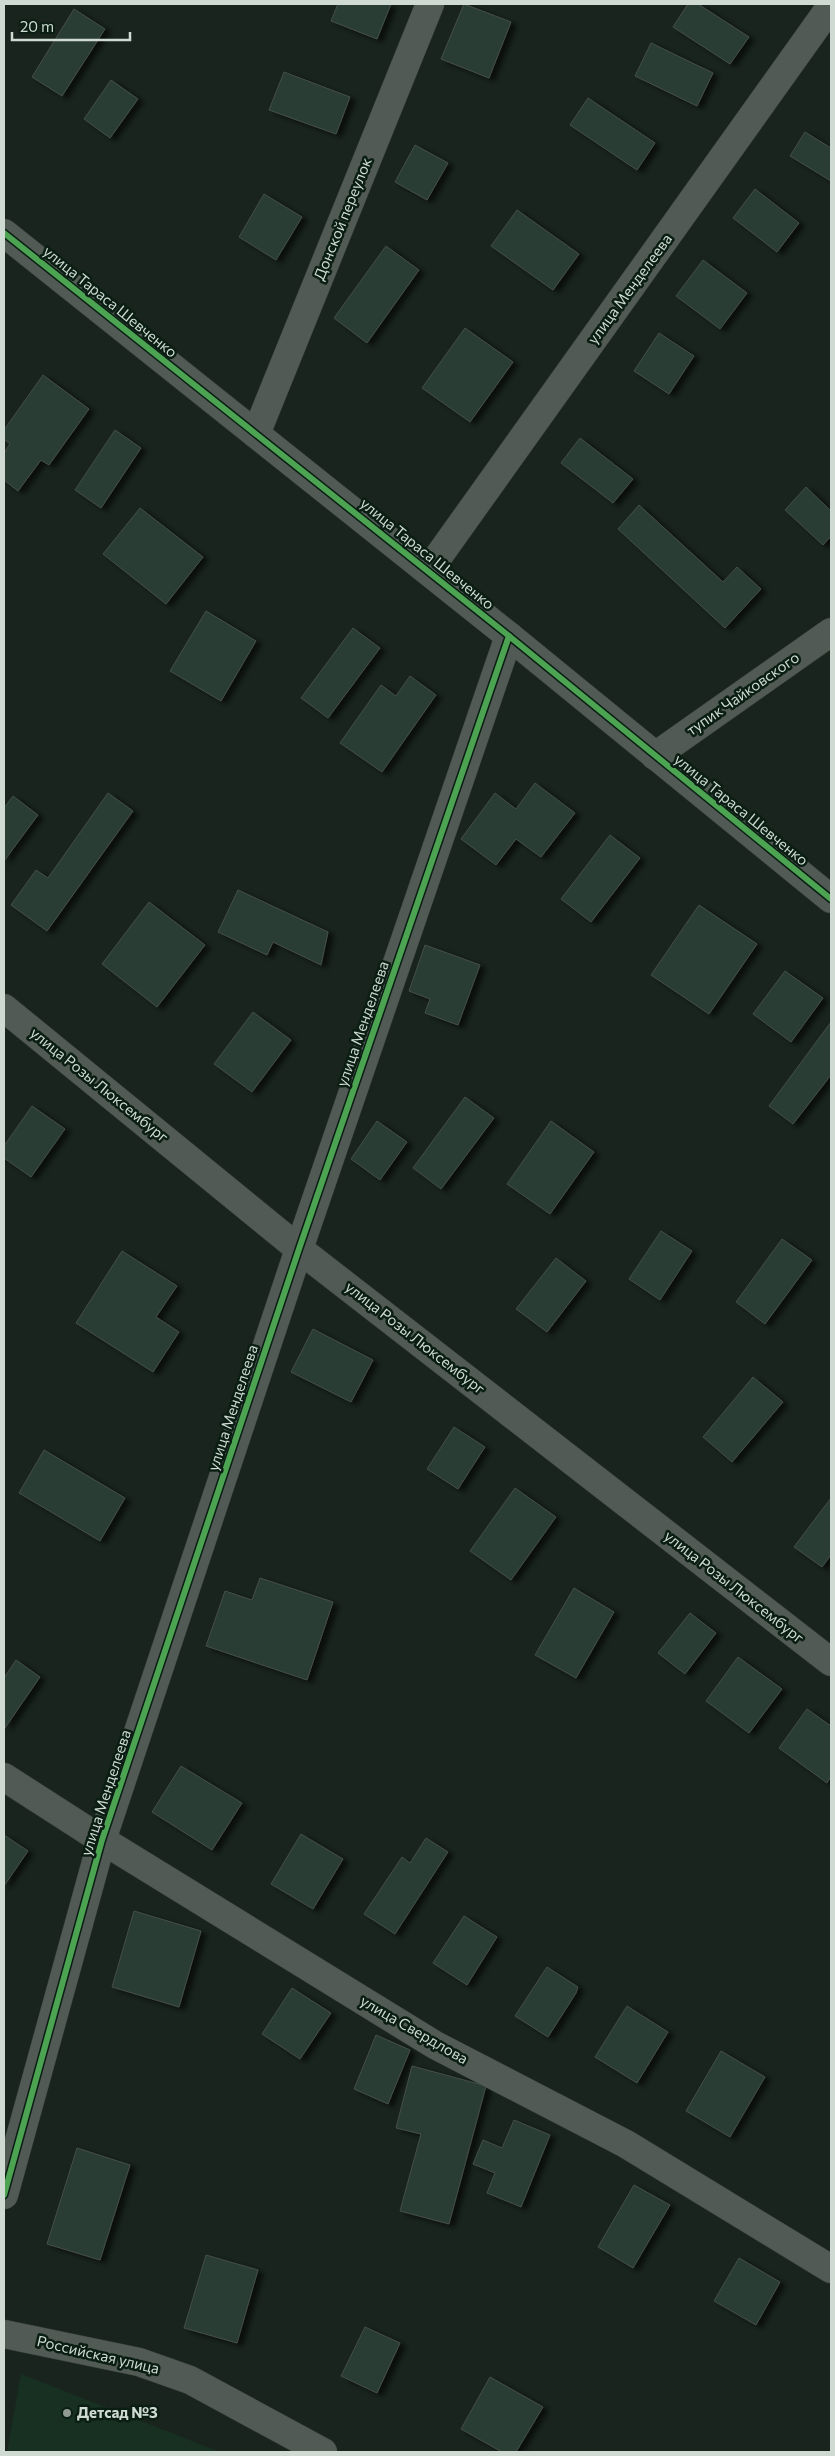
<svg xmlns="http://www.w3.org/2000/svg" width="835" height="2456" viewBox="0 0 835 2456" font-family="Commissioner,sans-serif">
<style>
.built{fill:#173022}
.building{fill:#2a3c34;stroke:#454e49;filter:url(#shadow)}
.lines{fill:none;stroke-linecap:round;stroke-linejoin:round}
.minor-casing{stroke:#353e38;stroke-width:29}
.tertiary-casing{stroke:#353e38;stroke-width:29}
.secondary-casing{stroke:#353e38;stroke-width:29}
.minor{stroke:#515a54;stroke-width:28}
.tertiary{stroke:#515a54;stroke-width:28}
.secondary{stroke:#515a54;stroke-width:28}
.cycleway-casing{stroke:#0b1e14;stroke-width:9}
.cycleway{stroke:#4ca352;stroke-width:6}
.poi-dot{fill:#8f9a93;stroke:#0b1e14;stroke-width:2}
.labels{text-anchor:middle;stroke-width:5;stroke-linejoin:round;paint-order:stroke}
.street-label{font-size:15px;fill:#cedad2;stroke:#0b1e14}
.poi-label{font-size:15px;font-weight:bold;fill:#cedad2;stroke:#0b1e14;text-anchor:start}
</style>
<defs>
<filter id="shadow"><feDropShadow dx="5.5" dy="3" stdDeviation="2.5" flood-color="#0009"/></filter>
</defs>
<rect width="100%" height="100%" fill="#19241e"/>
<!-- built -->
<path class="built" d="M21,2374L220,2452H7Z"/>
<!-- building -->
<g class="building">
<path d="M338,4H391L377,39L331,21Z"/>
<path d="M464,4L511,22L489,78L441,59Z"/>
<path d="M688,4H698L749,37L730,64L673,27Z"/>
<path d="M74,9L105,29L62,96L32,77Z"/>
<path d="M651,43L713,73L697,106L635,76Z"/>
<path d="M284,72L350,97L336,134L269,110Z"/>
<path d="M111,80L138,99L110,138L84,119Z"/>
<path d="M588,98L655,143L637,170L570,125Z"/>
<path d="M805,132L831,148V181L790,156Z"/>
<path d="M415,145L448,163L427,200L395,182Z"/>
<path d="M755,189L799,223L777,252L733,218Z"/>
<path d="M264,194L302,217L276,260L239,237Z"/>
<path d="M517,210L579,254L553,290L491,246Z"/>
<path d="M386,246L419,270L367,343L334,318Z"/>
<path d="M703,260L747,293L720,329L676,296Z"/>
<path d="M465,328L513,362L470,422L422,388Z"/>
<path d="M659,333L694,356L669,394L634,371Z"/>
<path d="M43,375L89,409L49,465L41,460L18,491L4,480V453L10,444L4,439V430Z"/>
<path d="M115,430L141,448L101,508L75,490Z"/>
<path d="M580,438L633,479L613,503L561,463Z"/>
<path d="M806,487L831,511V536L823,545L785,510Z"/>
<path d="M639,505L723,582L737,567L761,589L725,628L618,529Z"/>
<path d="M140,508L203,557L166,604L103,554Z"/>
<path d="M206,611L256,641L221,701L170,671Z"/>
<path d="M353,628L380,648L328,718L301,698Z"/>
<path d="M410,676L436,695L382,772L340,743L381,685L396,696Z"/>
<path d="M535,783L575,813L541,857L516,839L496,865L461,839L495,793L516,809Z"/>
<path d="M108,793L133,811L47,931L11,905L36,870L48,878Z"/>
<path d="M13,796L38,815L4,861V808Z"/>
<path d="M610,835L640,858L591,922L561,899Z"/>
<path d="M238,890L328,932L321,965L273,942L267,955L218,932Z"/>
<path d="M149,902L205,945L157,1007L102,964Z"/>
<path d="M699,905L757,944L709,1014L651,975Z"/>
<path d="M425,945L480,965L458,1025L425,1013L430,999L409,991Z"/>
<path d="M785,971L823,998L791,1042L753,1014Z"/>
<path d="M253,1012L291,1040L252,1092L214,1064Z"/>
<path d="M831,1022V1075L793,1124L769,1106Z"/>
<path d="M465,1097L494,1118L441,1189L413,1168Z"/>
<path d="M32,1106L65,1129L31,1177L4,1158V1146Z"/>
<path d="M377,1121L407,1142L380,1180L351,1159Z"/>
<path d="M551,1121L594,1152L550,1214L507,1184Z"/>
<path d="M661,1231L692,1251L660,1300L629,1279Z"/>
<path d="M782,1239L812,1260L765,1324L736,1302Z"/>
<path d="M122,1251L177,1286L156,1317L179,1332L153,1372L76,1323Z"/>
<path d="M556,1258L586,1281L547,1332L516,1309Z"/>
<path d="M313,1329L373,1360L351,1402L291,1372Z"/>
<path d="M753,1377L783,1402L732,1462L703,1437Z"/>
<path d="M454,1427L485,1447L458,1489L427,1469Z"/>
<path d="M44,1450L125,1498L100,1541L19,1493Z"/>
<path d="M515,1488L556,1517L511,1580L470,1551Z"/>
<path d="M831,1498V1555L822,1567L794,1547Z"/>
<path d="M260,1578L333,1602L307,1680L206,1646L225,1591L252,1600Z"/>
<path d="M574,1588L614,1612L576,1678L535,1655Z"/>
<path d="M690,1613L716,1633L685,1674L658,1653Z"/>
<path d="M738,1657L782,1689L749,1733L706,1701Z"/>
<path d="M16,1660L40,1677L5,1728L4,1678Z"/>
<path d="M807,1709L831,1726V1776L827,1783L779,1748Z"/>
<path d="M181,1766L242,1803L212,1850L152,1812Z"/>
<path d="M301,1834L343,1859L313,1909L271,1884Z"/>
<path d="M4,1835L28,1851L4,1886Z"/>
<path d="M426,1838L448,1852L395,1934L364,1914L402,1857L410,1863Z"/>
<path d="M134,1911L201,1931L179,2007L112,1987Z"/>
<path d="M464,1916L497,1937L467,1985L433,1963Z"/>
<path d="M547,1967L578,1987L576,1993L548,2037L515,2016Z"/>
<path d="M292,1988L331,2013L300,2059L262,2034Z"/>
<path d="M627,2006L668,2032L637,2083L595,2057Z"/>
<path d="M376,2035L410,2050L388,2104L354,2089Z"/>
<path d="M721,2051L765,2077L730,2137L686,2111Z"/>
<path d="M412,2066L486,2086L449,2224L400,2211L421,2134L396,2128Z"/>
<path d="M514,2120L550,2135L521,2207L487,2193L495,2173L473,2164L483,2140L502,2148Z"/>
<path d="M77,2148L130,2165L100,2260L47,2244Z"/>
<path d="M634,2185L670,2205L633,2268L598,2247Z"/>
<path d="M206,2255L258,2270L237,2343L184,2328Z"/>
<path d="M739,2258L780,2282L756,2325L714,2301Z"/>
<path d="M365,2327L400,2343L377,2393L341,2376Z"/>
<path d="M490,2377L543,2407L516,2452H502L461,2429Z"/>
</g>
<g class="lines">
<!-- minor casing -->
<g class="minor-casing">
<g id="minor">
<path d="M256,434L430,4"/>
<path d="M428,571L831,6"/>
<path d="M655,756L831,632"/>
<path d="M4,1008L299,1249L831,1662"/>
<path d="M4,1777L102,1840L435,2045L626,2144L831,2269"/>
<path d="M4,2195L102,1840L299,1249L509,636"/>
</g>
</g>
<!-- tertiary casing -->
<g class="tertiary-casing">
<path id="tertiary" d="M4,233L509,636L831,899"/>
</g>
<!-- secondary casing -->
<g class="secondary-casing">
<path id="secondary" d="M4,2334L139,2362L190,2380L323,2452"/>
</g>
<!-- minor -->
<use href="#minor" class="minor"/>
<!-- tertiary -->
<use href="#tertiary" class="tertiary"/>
<!-- secondary -->
<use href="#secondary" class="secondary"/>
<!-- cycleway casing -->
<g class="cycleway-casing">
<g id="cycleway">
<path d="M4,233L509,636L831,899"/>
<path d="M4,2195L102,1840L299,1249L509,636"/>
</g>
</g>
<!-- cycleway -->
<use href="#cycleway" class="cycleway"/>
</g>
<!-- markers -->
<circle class="poi-dot" cx="67" cy="2413" r="5"/>
<g class="labels">
<!-- street labels -->
<g class="street-label">
<text transform="translate(343 219) rotate(-68)" y="5">Донской переулок</text>
<text transform="translate(630 289) rotate(-54)" y="5">улица Менделеева</text>
<text transform="translate(110 302) rotate(39)" y="5">улица Тараса Шевченко</text>
<text transform="translate(427 554) rotate(39)" y="5">улица Тараса Шевченко</text>
<text transform="translate(743 694) rotate(-35)" y="5">тупик Чайковского</text>
<text transform="translate(741 810) rotate(39)" y="5">улица Тараса Шевченко</text>
<text transform="translate(363 1024) rotate(-71)" y="5">улица Менделеева</text>
<text transform="translate(99 1085) rotate(39)" y="5">улица Розы Люксембург</text>
<text transform="translate(415 1338) rotate(38)" y="5">улица Розы Люксембург</text>
<text transform="translate(233 1408) rotate(-72)" y="5">улица Менделеева</text>
<text transform="translate(734 1587) rotate(38)" y="5">улица Розы Люксембург</text>
<text transform="translate(106 1793) rotate(-72)" y="5">улица Менделеева</text>
<text transform="translate(414 2030) rotate(30)" y="5">улица Свердлова</text>
<text transform="translate(98 2355) rotate(13)" y="5">Российская улица</text>
</g>
<!-- poi labels -->
<g class="poi-label">
<text x="77" y="2418">Детсад №3</text>
</g>
</g>
<!-- border -->
<rect width="835" height="2456" fill="none" stroke="#cedad2" stroke-width="10"/>
<!-- scale -->
<path d="M12 32v8h118v-8" fill="none" stroke="#cedad2" stroke-width="2.5"/>
<text x="20" y="32" font-size="15" fill="#cedad2" stroke="#0b1e14" stroke-width="4" paint-order="stroke">20 m</text>
</svg>
